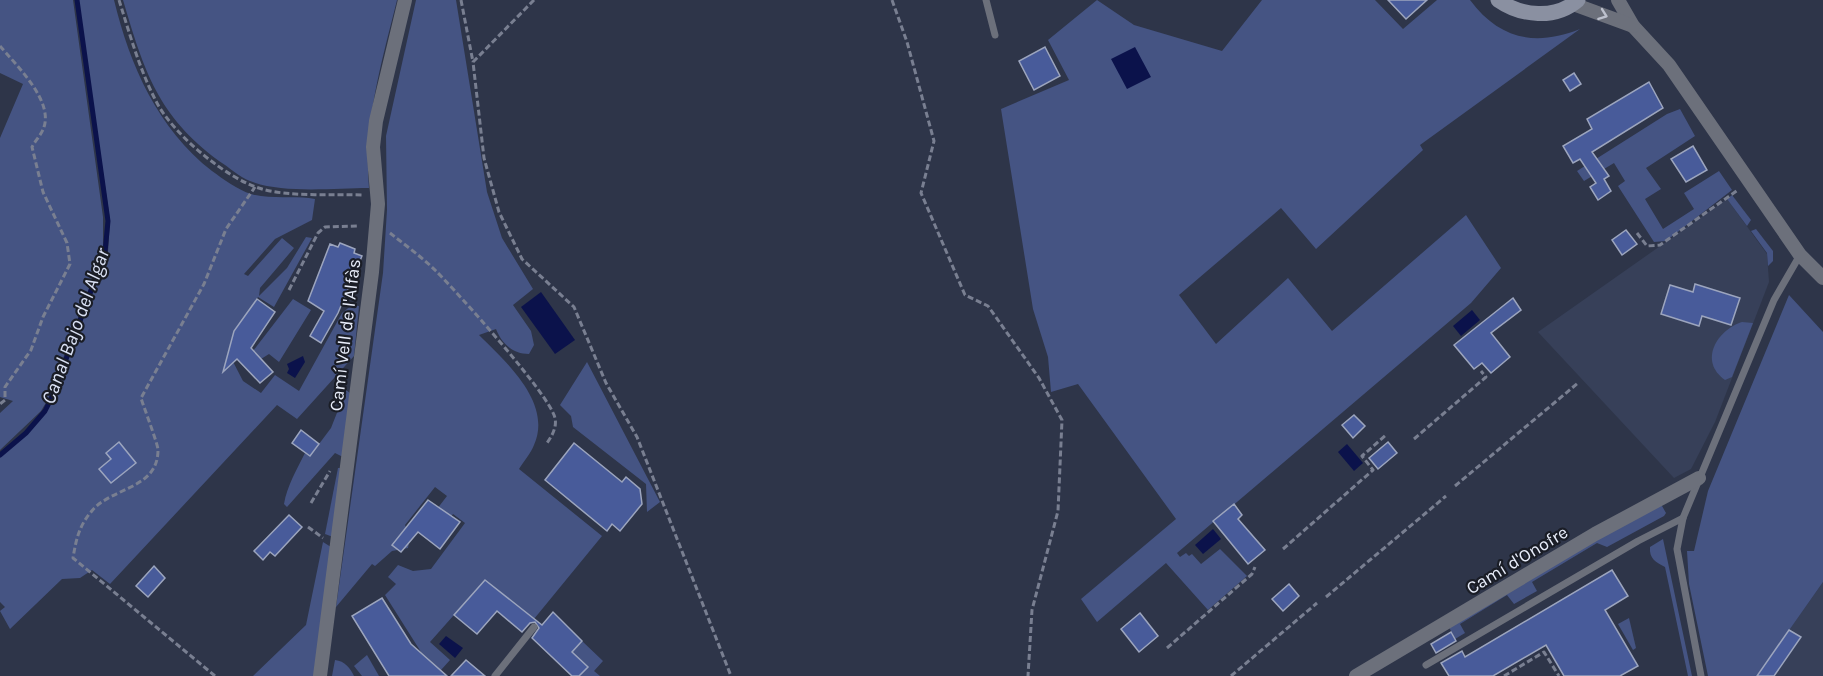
<svg xmlns="http://www.w3.org/2000/svg" width="1823" height="676" viewBox="0 0 1823 676" font-family="Karla,sans-serif">
<style>
.built{fill:#374059}
.green{fill:#455483}
.water{fill:#0b124b}
.lines{fill:none;stroke-linecap:round;stroke-linejoin:round}
.stream{stroke:#0b124b;stroke-width:5}
.building{fill:#485b9a;stroke:#9ca5be;stroke-width:1.5}
.path{stroke:#797f91;stroke-width:3;stroke-dasharray:6 3;stroke-linecap:butt}
.lane{stroke:#6c707b;stroke-width:7}
.street{stroke:#6c707b;stroke-width:14}
.secondary{stroke:#8a90a1;stroke-width:15}
.oneway{stroke:#bdc1ce}
.labels{text-anchor:middle;stroke-width:4.5;stroke-linejoin:round;paint-order:stroke}
.street-label{font-size:18px;fill:#e8edfa;stroke:#1a1d26}
.water-label{font-size:20px;font-style:italic;fill:#dae1f4;stroke:#1a1d26}
</style>
<rect width="100%" height="100%" fill="#2e3549"/>
<!-- built -->
<g class="built">
<path d="M1727,199L1767,254L1769,282L1715,422L1691,469L1674,478L1538,332Z"/>
<path d="M1823,582V676H1757L1789,630Z"/>
</g>
<!-- green -->
<g class="green">
<path d="M0,0H73L103,217V247L98,264L48,399L41,411L0,450V413L13,401L0,397V138L23,84L0,73Z"/>
<path d="M78,0H114C130,66 158,129 212,171C223,179 238,190 251,194C271,200 295,195 315,199L312,220L275,239L244,274L248,276L282,238L294,248L260,288L259,296L287,268L306,237L312,238L274,307L258,297L233,335L228,352L243,381L261,393L275,375L299,391L342,313L352,305L359,306L354,356L297,419L277,405L110,584L92,570L80,578L62,579L10,629L0,611L5,607L0,602V457L28,433L47,411L55,396L108,252L110,220Z"/>
<path d="M123,0H397C382,61 363,124 369,188C334,188 282,194 250,181C239,177 229,167 219,161C158,116 144,71 123,0Z"/>
<path d="M416,0H456L487,192L502,238L533,289L513,305L531,331L534,345L529,354C513,354 502,344 496,329L479,335C505,361 553,403 534,445C531,453 524,461 519,469L602,536L534,619L485,580L430,642L450,660L441,670L421,652L385,595L396,584L388,577L398,565L413,571L431,569L465,523L453,514L450,518L437,509L447,496L435,487L405,525L410,537L408,548L392,551L375,566L372,564L336,607L383,273L387,210L386,136Z"/>
<path d="M1097,0L1134,25L1222,51L1262,0H1375L1403,29L1437,0H1470C1499,39 1535,47 1580,29L1420,145L1423,150L1316,249L1281,208L1179,295L1216,344L1288,278L1332,331L1466,215L1501,268L1471,303L1177,553L1180,557L1186,553L1189,556L1192,554L1201,564L1220,549L1247,576L1208,610L1166,563L1097,622L1081,599L1176,519L1078,384L1051,392L1048,357L1033,309L1001,109L1069,80L1048,40Z"/>
<path d="M1680,109L1695,136L1646,168L1661,189L1645,199L1663,229L1694,209L1684,193L1719,171L1732,190L1666,241L1654,242L1618,186L1625,181L1614,163L1584,181L1577,171L1667,114Z"/>
<path d="M1732,195L1751,220L1747,226L1727,199Z"/>
<path d="M1756,229L1773,251V261L1768,266L1767,253L1751,231Z"/>
<path d="M1789,295L1823,332V582L1757,676H1708L1689,584L1687,551H1694L1708,491Z"/>
<path d="M293,299L311,310L279,362L269,354L261,359L253,351Z"/>
<path d="M1742,322L1753,323L1732,377L1725,380C1698,361 1717,330 1742,322Z"/>
<path d="M587,362L660,502L647,512L646,484L573,427L571,416L560,405Z"/>
<path d="M346,390L350,393L343,457L335,453L287,507L284,504C287,486 297,469 305,453L310,456L331,428Z"/>
<path d="M338,468H342L333,537L325,534Z"/>
<path d="M1656,506H1662L1666,513L1664,516L1607,547L1597,543L1532,582L1537,591L1514,604L1507,595L1460,624L1465,633L1455,639L1448,625Z"/>
<path d="M1663,539L1692,676H1688L1665,567C1656,562 1649,559 1650,547Z"/>
<path d="M323,542L331,547L314,676H253L306,625Z"/>
<path d="M1629,618L1636,648L1633,650L1618,624Z"/>
<path d="M582,641L603,661L594,671L600,676H579L588,667L572,652Z"/>
<path d="M367,655L379,676H362L354,666Z"/>
<path d="M335,660C345,661 350,668 354,676H332Z"/>
</g>
<!-- water -->
<g class="water">
<path d="M1135,47L1151,77L1127,89L1111,59Z"/>
<path d="M541,292L575,340L555,354L521,307Z"/>
<path d="M1472,310L1480,320L1461,336L1453,326Z"/>
<path d="M303,356L305,362L295,378L287,373L289,369L287,364Z"/>
<path d="M1347,444L1363,463L1354,471L1338,452Z"/>
<path d="M1213,529L1221,539L1203,554L1195,545Z"/>
<path d="M446,636L463,648L455,658L439,644Z"/>
</g>
<g class="lines">
<!-- stream -->
<path class="stream" d="M0,455L26,433L45,411L53,395L105,252L108,221L77,0"/>
</g>
<!-- building -->
<g class="building">
<path d="M1388,0H1427L1406,19Z"/>
<path d="M1045,47L1060,76L1034,90L1019,61Z"/>
<path d="M1574,73L1581,84L1570,91L1563,80Z"/>
<path d="M1649,82L1663,108L1592,152L1609,176L1604,179L1611,191L1598,200L1590,187L1596,183L1580,159L1573,163L1563,146L1592,129L1587,119Z"/>
<path d="M1693,146L1707,170L1686,182L1671,159Z"/>
<path d="M1626,230L1637,244L1622,255L1612,240Z"/>
<path d="M340,243L355,249L354,253L362,256L338,313L321,343L310,336L324,311L308,301L330,244L338,247Z"/>
<path d="M1695,284L1740,298L1731,325L1702,316L1699,326L1661,314L1670,285L1693,292Z"/>
<path d="M1513,298L1521,310L1491,333L1510,357L1491,373L1482,363L1474,369L1454,345Z"/>
<path d="M257,299L275,312L251,348L273,372L260,383L237,359L223,372L234,331Z"/>
<path d="M1354,415L1365,426L1353,438L1342,425Z"/>
<path d="M301,430L319,444L310,456L292,443Z"/>
<path d="M119,442L136,463L111,483L99,469L111,459L106,453Z"/>
<path d="M1388,442L1397,453L1378,469L1369,458Z"/>
<path d="M574,443L622,482L626,477L640,489L642,504L620,531L612,524L607,531L545,480Z"/>
<path d="M428,500L460,522L440,549L418,532L401,552L392,545Z"/>
<path d="M1234,504L1242,515L1238,519L1265,550L1248,564L1213,521Z"/>
<path d="M289,515L302,527L275,556L270,552L263,560L254,551Z"/>
<path d="M154,566L165,578L148,597L136,586Z"/>
<path d="M1612,570L1628,596L1605,610L1638,666L1620,676H1564L1546,645L1493,676H1449L1441,663L1462,651L1465,657Z"/>
<path d="M485,580L542,625L553,612L582,641L572,652L588,667L579,676H572L532,638L539,628L535,622L530,623L522,632L497,611L477,634L454,615Z"/>
<path d="M1289,584L1299,596L1283,611L1272,599Z"/>
<path d="M382,598L411,644L447,676H389L352,616Z"/>
<path d="M1140,613L1158,636L1139,652L1121,629Z"/>
<path d="M1789,630L1801,637L1774,676H1757Z"/>
<path d="M1451,632L1456,641L1436,653L1431,644Z"/>
<path d="M466,660L485,676H451Z"/>
</g>
<g class="lines">
<!-- path -->
<g class="path">
<path d="M119,0C130,35 140,71 157,103C174,135 228,180 262,189C289,197 334,194 363,195"/>
<path d="M461,0L473,62"/>
<path d="M534,0L473,62L484,158L499,212L522,259L574,307L606,383L637,437L731,676"/>
<path d="M892,0L907,42L934,141L921,193L965,295L988,306L1039,378L1062,420L1058,511L1032,610L1028,676"/>
<path d="M0,46C16,65 53,100 44,127C42,134 35,141 32,147L43,192L67,243L70,264L43,317L31,350L5,387V400L0,404"/>
<path d="M390,233C405,245 422,257 436,271C457,292 550,395 555,418C557,427 552,436 547,443"/>
<path d="M1637,233L1647,246L1660,245L1738,190"/>
<path d="M289,290L318,233L325,227L357,226"/>
<path d="M1414,439L1486,377L1481,371"/>
<path d="M1455,486L1578,383"/>
<path d="M311,503L330,471"/>
<path d="M308,527L323,538"/>
<path d="M1283,549L1373,470L1362,456L1386,435"/>
<path d="M1326,597L1446,496"/>
<path d="M1167,648L1252,574L1255,567"/>
<path d="M215,676L73,558C76,540 79,526 91,512C110,487 158,490 158,450C158,444 144,408 141,398L204,284L226,229L255,187"/>
<path d="M1231,676L1317,603"/>
<path d="M1504,676L1544,652L1559,676"/>
</g>
<!-- lane -->
<g class="lane">
<path d="M986,0L995,35"/>
<path d="M1426,665L1638,541L1683,518"/>
<path d="M495,676L534,627"/>
<path d="M1701,676L1677,549L1683,518L1774,300L1800,255"/>
</g>
<!-- street -->
<g class="street">
<path d="M1618,0L1633,26L1669,65L1800,255L1823,278"/>
<path d="M1573,4L1633,26"/>
<path d="M320,676L372,272L378,204L373,147L376,121L405,0"/>
<path d="M1356,676L1595,534L1699,478"/>
</g>
<!-- secondary -->
<path class="secondary" d="M1498,0C1521,16 1555,20 1578,0"/>
</g>
<!-- one-way arrows -->
<defs><path id="oneway-chevron" d="M-2-3.5L2.5 0L-2 3.5" fill="none" stroke-width="1.6" stroke-linecap="round" stroke-linejoin="round" transform="scale(1.5)"/></defs>
<use class="oneway" href="#oneway-chevron" transform="translate(1603 15) rotate(20)"/>
<g class="labels">
<!-- street labels -->
<g class="street-label">
<text transform="translate(345 335) rotate(-83)" y="6">Camí Vell de l'Alfàs</text>
<text transform="translate(1517 560) rotate(-31)" y="6">Camí d'Onofre</text>
</g>
<!-- water labels -->
<g class="water-label">
<text transform="translate(75 326) rotate(-70)" y="7">Canal Bajo del Algar</text>
</g>
</g>
</svg>
